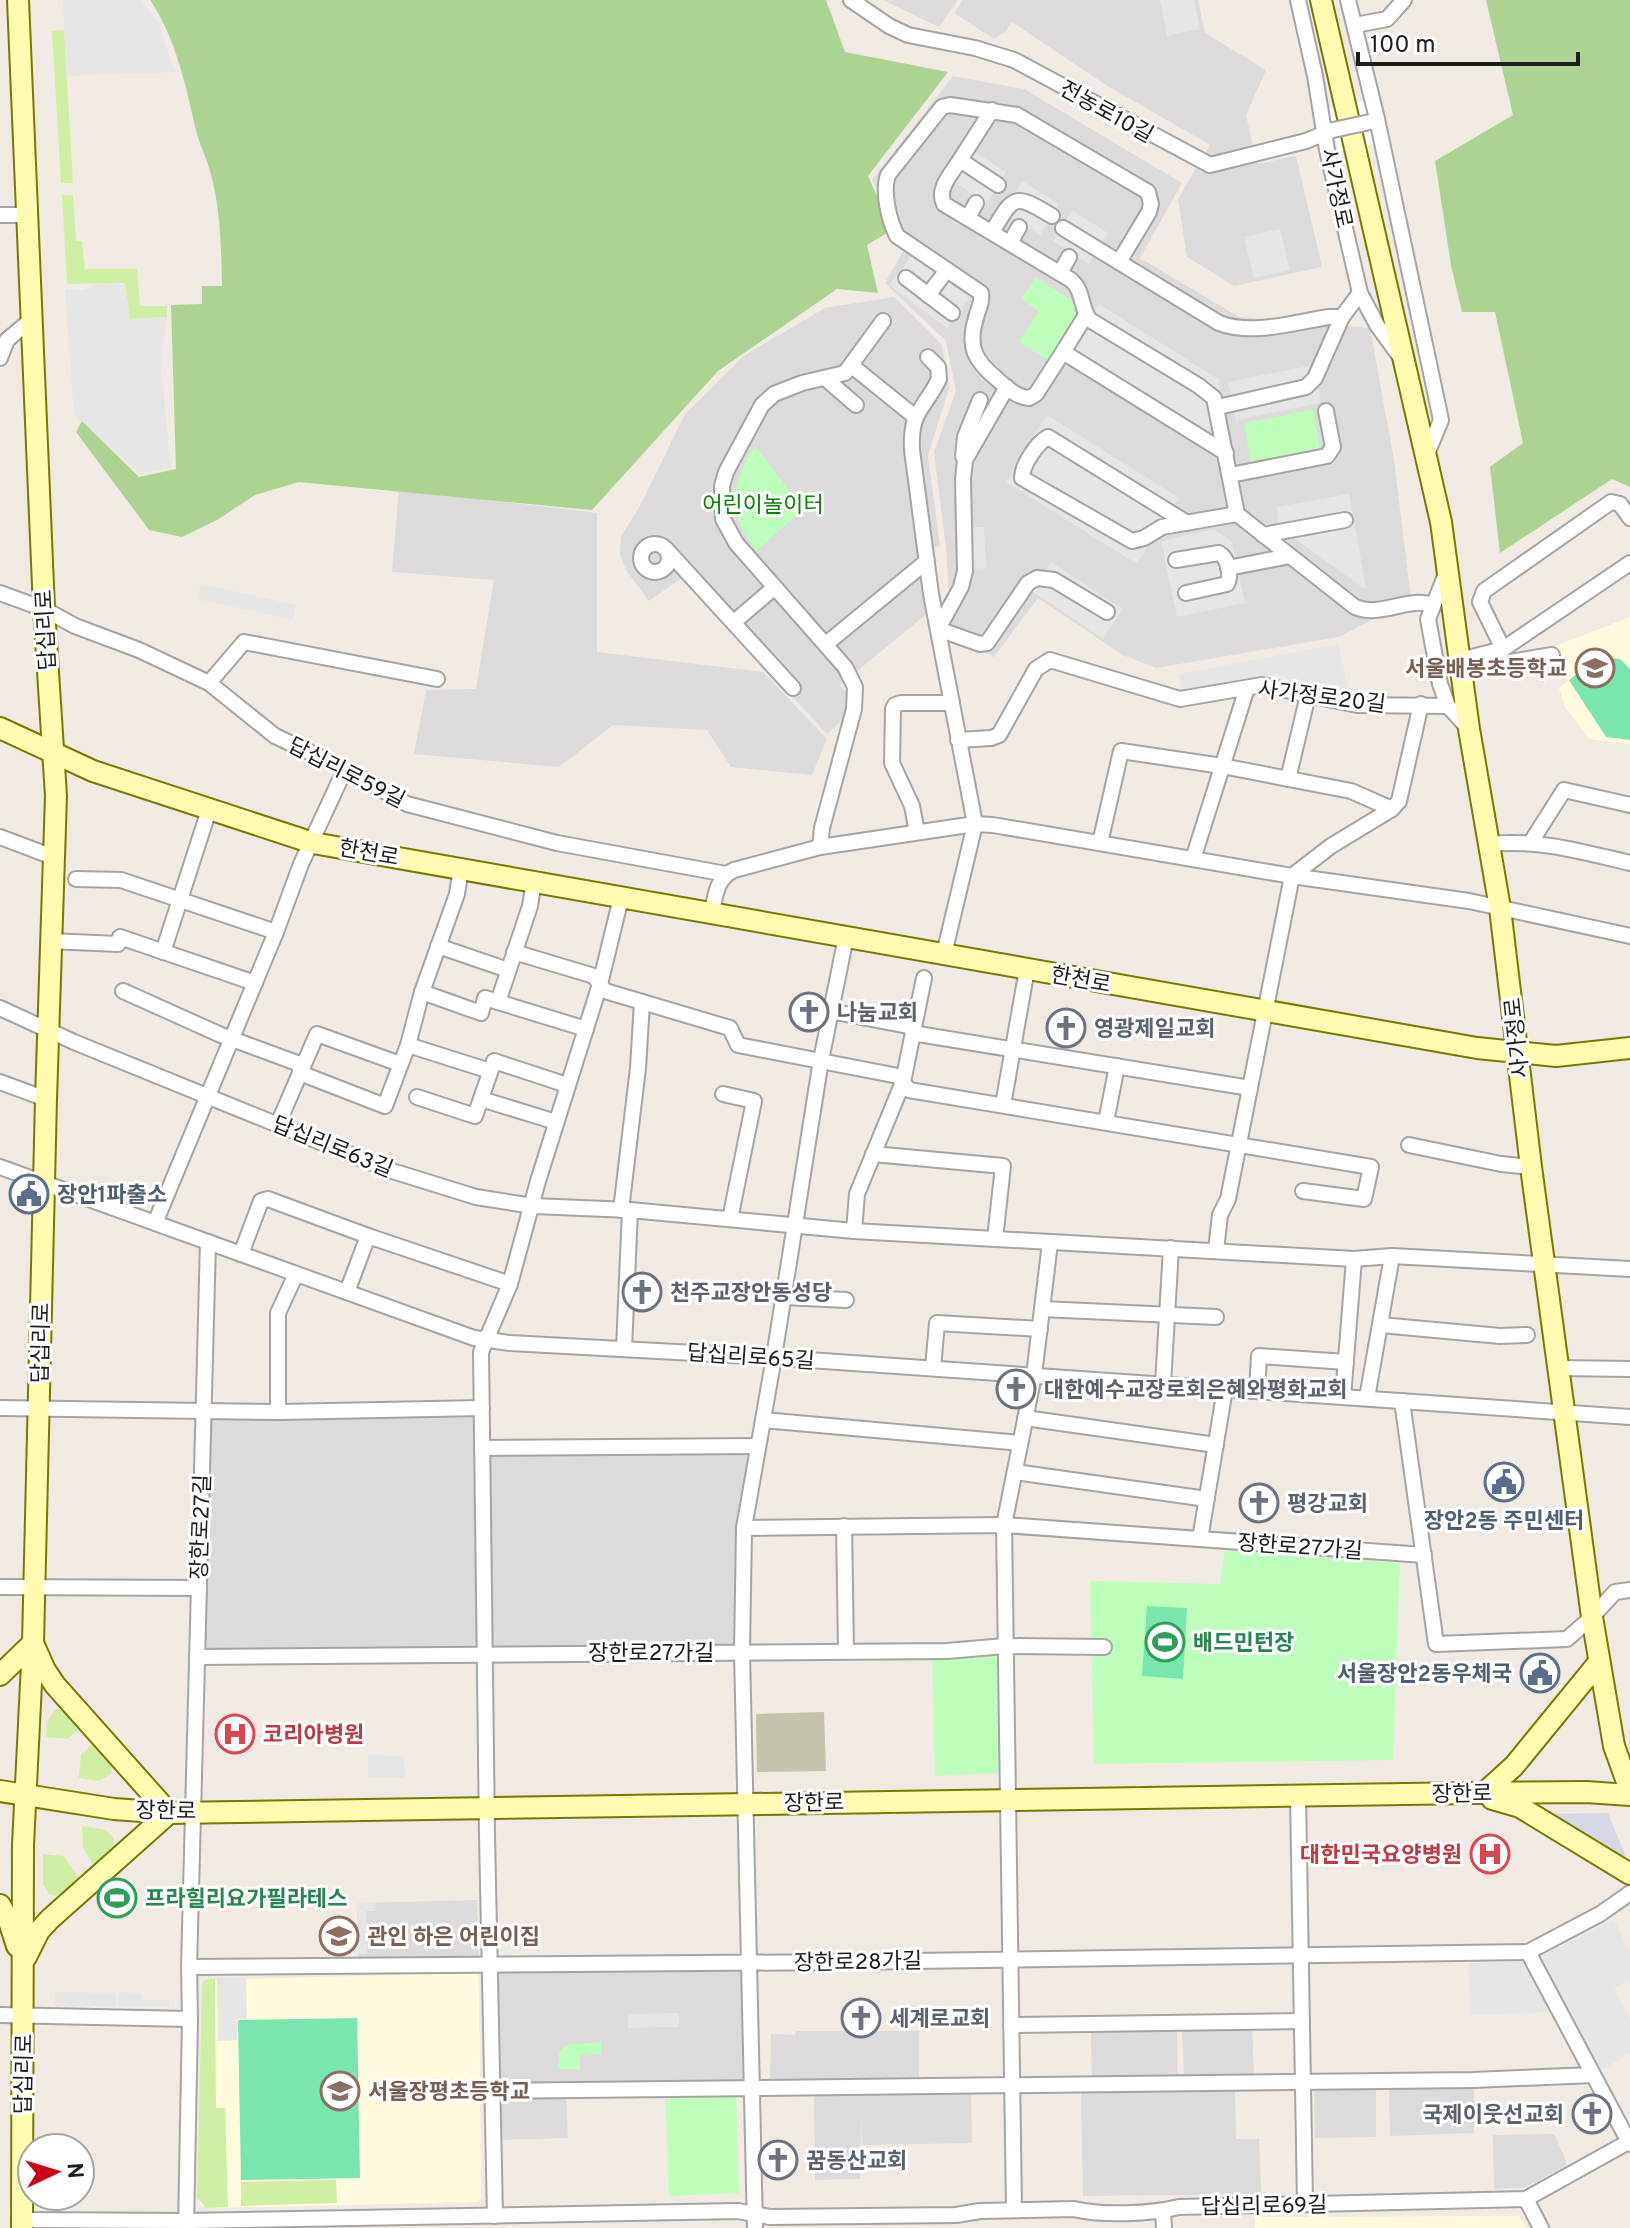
<svg xmlns="http://www.w3.org/2000/svg" width="1630" height="2228" viewBox="0 0 1630 2228" font-family="Overpass,'Noto Sans KR',sans-serif">
<style>
.residential{fill:#dcdada}
.education{fill:#fffbdc}
.construction{fill:#c5c2ad}
.grass{fill:#d0eea3}
.forest{fill:#add393}
.park{fill:#bdfebb}
.pitch{fill:#79e6b0}
.parking{fill:#e5e5e5}
.plaza{fill:#d6d8e5}
.pier{fill:#fff}
.lines{fill:none;stroke-linecap:round;stroke-linejoin:round}
.street-casing{stroke:#a4a4a4;stroke-width:18}
.secondary-casing{stroke:#787900;stroke-width:24}
.street{stroke:#fff;stroke-width:14}
.secondary{stroke:#fffbb1;stroke-width:20}
.street-bridge-casing{stroke:#a4a4a4;stroke-width:18;stroke-linecap:butt}
.street-bridge{stroke:#fff;stroke-width:14}
.labels{text-anchor:middle;stroke-width:6;stroke-linejoin:round;paint-order:stroke}
.street-label{font-size:22px;fill:#1d1d1d;stroke:#fff}
.park-label{font-size:22px;fill:#058502;stroke:#fff}
.education-label{font-size:22px;font-weight:bold;fill:#785e54;stroke:#fff;text-anchor:start}
.worship-label{font-size:22px;font-weight:bold;fill:#5b616d;stroke:#fff;text-anchor:start}
.service-label{font-size:22px;font-weight:bold;fill:#4e5e75;stroke:#fff;text-anchor:start}
.leisure-label{font-size:22px;font-weight:bold;fill:#27864d;stroke:#fff;text-anchor:start}
.health-label{font-size:22px;font-weight:bold;fill:#be3a42;stroke:#fff;text-anchor:start}
</style>
<rect width="100%" height="100%" fill="#f0eae2"/>
<!-- residential -->
<g class="residential">
<path d="M883,0H958L939,27Z"/>
<path d="M963,0H1198L1205,33L1266,70L1246,115L1257,164L1296,156L1322,267L1234,286L1187,257L1178,199L1210,145L1106,85L1012,22L1005,32L994,39L954,13Z"/>
<path d="M953,76L1024,89L1182,183L1140,258L1239,317L1370,328L1394,460L1411,599L1339,637L1156,668L1123,655L1038,598L994,657L952,637L946,548L934,452L956,391L946,341L885,283L909,241L872,180Z"/>
<path d="M894,297L942,345L949,388L928,456L940,546L921,550L929,612L840,685L849,696L851,712L827,734L683,577L649,601L626,570L620,555L621,536L640,506L685,414L745,355L825,308Z"/>
<path d="M399,489L597,513V652L763,672L827,739L812,775L731,767L707,730L613,725L559,767L414,754L426,690L476,689L494,580L392,572Z"/>
<path d="M476,1414L477,1454L751,1453L736,1525L738,1648L203,1651L206,1418Z"/>
<path d="M477,1900L479,1957L358,1960L357,1903Z"/>
<path d="M742,1968L743,2084L500,2087L498,1971Z"/>
<path d="M1252,2027L1254,2075L1184,2077L1182,2029Z"/>
<path d="M1177,2028L1178,2080L1092,2082L1091,2030Z"/>
<path d="M796,2031H919V2082L774,2083L770,2080L771,2034L795,2035Z"/>
<path d="M1376,2087V2137L1315,2138L1314,2088Z"/>
<path d="M1235,2088L1236,2139H1259L1261,2194L1083,2196L1081,2089Z"/>
<path d="M1474,2088V2133L1390,2136L1389,2089Z"/>
<path d="M971,2094L972,2143L862,2145L861,2115L860,2179L815,2180L814,2095Z"/>
<path d="M566,2096L568,2138L499,2140L498,2099Z"/>
<path d="M1554,2134L1565,2158L1566,2166L1526,2187L1494,2189L1493,2135Z"/>
</g>
<!-- education -->
<g class="education">
<path d="M1630,617V744L1589,739L1565,707L1559,688L1568,681L1548,649Z"/>
<path d="M475,1973L479,1977L481,2198L478,2202L206,2208L200,2204L197,2198L204,1980Z"/>
<path d="M1519,2216L1526,2228H1255V2217Z"/>
</g>
<!-- construction -->
<path class="construction" d="M824,1712L826,1771L757,1772L756,1714Z"/>
<!-- grass -->
<g class="grass">
<path d="M64,30L73,183H61L52,31Z"/>
<path d="M62,195H73L76,241H82L85,269H137L140,306H167V317L130,319L125,283L67,284Z"/>
<path d="M56,1709H67L83,1725L67,1739L46,1737L47,1720Z"/>
<path d="M97,1741L113,1762L111,1774L98,1781L79,1778L81,1754Z"/>
<path d="M82,1826L106,1830L114,1839L113,1851L95,1868L83,1847Z"/>
<path d="M43,1854L63,1856L81,1880C72,1890 63,1900 49,1894L43,1884Z"/>
<path d="M215,1978L216,2108H225L228,2207L206,2208L197,2198L202,1985L204,1980Z"/>
<path d="M336,2180L337,2203L241,2206V2182Z"/>
</g>
<!-- forest -->
<g class="forest">
<path d="M150,0H826L845,52L948,72L868,176L892,230L867,245L878,293L837,289L718,371L592,510L299,482L255,495L217,520L182,537L149,530L76,432L82,421L139,477L176,469L171,305L202,304V286H222C221,249 221,211 211,175C208,161 201,148 197,134C186,88 177,40 150,0Z"/>
<path d="M1486,0H1630V487L1612,479L1500,553L1490,467L1523,443L1495,312H1462L1451,265L1435,161L1513,115Z"/>
</g>
<!-- park -->
<g class="park">
<path d="M1036,278L1075,303L1078,315L1049,361L1019,342L1039,311L1021,299Z"/>
<path d="M1313,410L1320,448L1251,462L1244,423Z"/>
<path d="M755,446L803,509L756,551C726,512 730,486 755,446Z"/>
<path d="M1225,1550L1400,1563L1393,1760L1094,1764L1090,1581L1220,1584Z"/>
<path d="M992,1655L1000,1661L1003,1766L997,1773L935,1776L932,1656Z"/>
<path d="M601,2042V2054L580,2055V2069H558L559,2053L566,2045Z"/>
<path d="M736,2090L739,2193L669,2196L665,2092Z"/>
</g>
<!-- pitch -->
<g class="pitch">
<path d="M1599,657L1620,659L1630,669V740L1606,737L1569,680Z"/>
<path d="M1147,1606L1187,1608L1183,1679L1142,1676Z"/>
<path d="M357,2018L360,2178L241,2180L238,2020Z"/>
</g>
<!-- parking -->
<g class="parking">
<path d="M63,0H141L158,23L175,72L66,76Z"/>
<path d="M1160,0H1194L1200,29L1167,36Z"/>
<path d="M970,149L1006,172L987,203L951,180Z"/>
<path d="M1022,181L1059,204L1040,235L1003,212Z"/>
<path d="M1072,210L1108,233L1089,264L1053,241Z"/>
<path d="M1280,229L1290,270L1254,278L1244,237Z"/>
<path d="M912,255L969,298L947,328L889,285Z"/>
<path d="M99,284L125,285L130,319L167,317L160,360L171,467L140,474L74,414L65,290H82Z"/>
<path d="M1099,304L1220,380L1215,430L1187,437L1064,359Z"/>
<path d="M1314,365L1321,403L1236,420L1228,382Z"/>
<path d="M1047,415L1179,498L1137,564L1006,482Z"/>
<path d="M1349,494L1366,588H1363L1280,528L1277,507Z"/>
<path d="M970,527H984L986,568L971,569Z"/>
<path d="M1214,529L1232,542L1245,603L1177,617L1161,541Z"/>
<path d="M1051,562L1123,609L1103,639L1032,591Z"/>
<path d="M201,584L296,605L293,620L197,599Z"/>
<path d="M1338,644L1348,690L1333,692L1275,674L1182,692L1179,674Z"/>
<path d="M368,1755L404,1756L405,1778H368Z"/>
<path d="M375,1902L376,1911H366L367,1954H358L357,1903Z"/>
<path d="M1614,1920L1630,1953V1979L1614,1988L1630,2019V2053L1600,2071L1541,1961L1544,1955Z"/>
<path d="M1530,1961L1555,2012L1470,2015L1469,1963Z"/>
<path d="M217,1978H246L247,2018L237,2019V2040L218,2041Z"/>
<path d="M55,1992L116,1993V2006H55Z"/>
<path d="M118,1992L141,1993V2000H169V2007L118,2006Z"/>
<path d="M679,2013V2027L628,2028V2014Z"/>
</g>
<!-- plaza -->
<path class="plaza" d="M1608,1813L1630,1867L1542,1814Z"/>
<!-- pier -->
<path class="pier" d="M1364,101L1375,143L1339,153L1328,109Z"/>
<g class="lines">
<!-- street casing -->
<g class="street-casing">
<g id="street">
<path d="M851,0L889,26L908,35L975,48L1014,60L1210,165L1306,141L1333,130"/>
<path d="M1298,0L1315,76L1327,150L1360,293L1377,325L1398,354"/>
<path d="M1348,0L1377,119L1370,122"/>
<path d="M1355,25L1387,19L1404,0"/>
<path d="M1377,119L1441,420L1427,454"/>
<path d="M960,160L992,110"/>
<path d="M998,185L960,160C952,173 936,189 944,204L1071,280C1084,291 1080,308 1090,320L1199,386L1214,398L1237,514L1355,607C1381,618 1408,596 1433,605"/>
<path d="M0,215H28"/>
<path d="M968,218L976,203"/>
<path d="M1063,228L1219,323C1253,336 1294,322 1329,317H1342"/>
<path d="M992,232C1014,195 1014,193 1052,216"/>
<path d="M1010,243L1019,227"/>
<path d="M1060,273L1069,257"/>
<path d="M906,278L952,313"/>
<path d="M928,295L947,270"/>
<path d="M1086,315L1063,352L1226,453"/>
<path d="M1063,352L1036,394L1029,398C1016,397 1006,387 997,379C975,361 967,347 976,318C978,308 983,303 981,293L897,236C889,220 882,192 888,175L942,107L950,105L1017,115L1148,192L1151,204L1149,212L1119,262"/>
<path d="M928,357L938,367L939,379C924,410 910,410 912,450L931,594L975,824L944,954"/>
<path d="M0,358L7,340L32,319"/>
<path d="M852,366L914,416"/>
<path d="M826,379L856,405"/>
<path d="M1007,387L965,460L963,479L965,571L961,587L938,629L980,644L987,643L1028,583L1037,578L1054,580L1107,612"/>
<path d="M1218,407L1306,387L1315,378L1342,317L1360,293"/>
<path d="M963,456L965,437L980,400"/>
<path d="M1230,475L1327,456L1333,447L1326,411"/>
<path d="M1187,523L1048,437C1037,443 1022,465 1022,478L1132,541L1144,538L1162,527L1237,514"/>
<path d="M1263,535L1345,520"/>
<circle cx="655" cy="558" r="14"/>
<path d="M666,549L793,688"/>
<path d="M1176,560L1219,553C1228,558 1232,575 1227,584L1186,593"/>
<path d="M1228,568L1290,556"/>
<path d="M1447,571L1428,619L1440,684L1448,706L1468,728"/>
<path d="M0,593L44,609L75,626L139,650L209,683L275,736L345,769L407,804L557,843L726,874"/>
<path d="M734,622L775,587"/>
<path d="M826,644L927,561"/>
<path d="M1503,649L1480,602L1484,591L1611,502L1620,504L1630,518"/>
<path d="M1460,660L1503,649L1630,563"/>
<path d="M1461,670L1552,655"/>
<path d="M209,683L244,642L437,679"/>
<path d="M958,740L991,738L999,735L1036,669L1050,660L1180,699L1262,685L1357,705L1448,706"/>
<path d="M1288,779L1308,695"/>
<path d="M917,832L912,806L892,763L893,709L895,705L901,703H952"/>
<path d="M0,837L53,857"/>
<path d="M1531,842L1564,790L1630,805"/>
<path d="M1100,843L1121,751L1222,766L1351,791L1392,809"/>
<path d="M1490,844C1539,839 1583,852 1630,863"/>
<path d="M820,847L822,828L854,709L855,687L845,667L736,543L723,519L722,486L726,472L762,405L774,394L802,383L845,373L883,321"/>
<path d="M1193,859L1247,688"/>
<path d="M76,879L121,880L276,932"/>
<path d="M712,913C715,897 716,878 734,870L820,847L975,824L993,825L1292,876L1469,901L1630,936"/>
<path d="M50,941L118,944L120,937L255,983"/>
<path d="M438,946L508,970"/>
<path d="M163,952L209,810"/>
<path d="M514,952L594,976L605,991L730,1028L738,1045L898,1076L909,1090L1371,1167L1364,1199L1303,1191"/>
<path d="M123,991L221,1035L297,1063L305,1075L385,1106L408,1045L422,992L457,894L461,868"/>
<path d="M422,992L481,1013L485,998L498,1002L530,906L534,881"/>
<path d="M498,1002L586,1029"/>
<path d="M0,1008L74,1042L389,1170L476,1197L533,1206L630,1210L854,1231L1354,1259L1392,1256L1630,1269"/>
<path d="M830,1011L908,1026L918,1034L1250,1088"/>
<path d="M408,1045L490,1071"/>
<path d="M0,1082L46,1099"/>
<path d="M723,1094L754,1101L730,1219"/>
<path d="M417,1097L475,1116L494,1061L567,1085"/>
<path d="M481,1099L556,1122"/>
<path d="M1003,1105L1027,969"/>
<path d="M1106,1122L1117,1066"/>
<path d="M278,1124L317,1034L400,1064"/>
<path d="M1409,1145L1501,1164L1531,1167"/>
<path d="M873,1154L1003,1166L995,1239"/>
<path d="M0,1167L474,1338L510,1343L750,1356L1630,1417"/>
<path d="M621,1210L638,1068L642,1002"/>
<path d="M155,1223L276,932L301,864L345,769"/>
<path d="M854,1231L857,1194L903,1082L924,978"/>
<path d="M1216,1250L1220,1215L1228,1199L1292,876L1331,846L1392,809L1399,801L1421,704"/>
<path d="M241,1254L261,1201L268,1199L368,1236L510,1284"/>
<path d="M347,1292L368,1236"/>
<path d="M784,1297L846,1300"/>
<path d="M1042,1309L1216,1317"/>
<path d="M1381,1325L1500,1336L1527,1335"/>
<path d="M624,1349L630,1210"/>
<path d="M933,1368L937,1323L1040,1329"/>
<path d="M1558,1368L1630,1369"/>
<path d="M1163,1384L1171,1248"/>
<path d="M1257,1391L1259,1356L1346,1362"/>
<path d="M1343,1397L1354,1259"/>
<path d="M1367,1398L1392,1256"/>
<path d="M1402,1401L1436,1644L1567,1639L1592,1617L1615,1592L1630,1590"/>
<path d="M0,1408L278,1412L482,1408"/>
<path d="M278,1412V1313L296,1274"/>
<path d="M1025,1418L1216,1445"/>
<path d="M763,1420L1020,1443"/>
<path d="M482,1448L758,1446"/>
<path d="M1015,1472L1207,1499"/>
<path d="M844,1526L846,1651"/>
<path d="M744,1528L1004,1525L1424,1555"/>
<path d="M1200,1539L1225,1389"/>
<path d="M0,1587L198,1588"/>
<path d="M197,1657L947,1651L1005,1646L1104,1647"/>
<path d="M1298,1795L1305,2203"/>
<path d="M1528,1952L1630,2144"/>
<path d="M189,1967L844,1962L1528,1952L1600,1914L1630,1893"/>
<path d="M0,2015L190,2019"/>
<path d="M1011,2025L1302,2021"/>
<path d="M493,2091L1473,2080L1593,2075"/>
<path d="M1526,2199L1541,2228"/>
<path d="M1014,2210L1004,1525L1034,1375L1050,1243"/>
<path d="M1163,2211L1164,2228"/>
<path d="M495,2216L487,1835L481,1352L510,1284L538,1181L600,984L621,898"/>
<path d="M22,2220L186,2221L738,2211L770,2217L956,2215L980,2211L1074,2209C1102,2216 1150,2214 1179,2207L1526,2199L1630,2141"/>
<path d="M186,2228L190,2019L189,1967L208,1242"/>
<path d="M755,2228L742,1652L744,1528L774,1357L821,1060L846,937"/>
</g>
</g>
<!-- secondary casing -->
<g class="secondary-casing">
<g id="secondary">
<path d="M18,0L44,609L56,796L46,1099L33,1643L23,1845L22,2228"/>
<path d="M1321,0L1441,522L1469,729L1500,908L1531,1167L1592,1617L1614,1746L1630,1790"/>
<path d="M0,728L93,771L313,843L1477,1048L1556,1056L1630,1048"/>
<path d="M0,1675L33,1643L45,1670L55,1685L169,1813L50,1919L39,1931L26,1957"/>
<path d="M0,1791L114,1809L169,1813L1473,1793L1586,1792L1630,1795"/>
<path d="M1484,1793L1514,1766L1599,1662"/>
<path d="M1492,1799L1520,1807L1630,1874"/>
<path d="M0,1905L9,1921L17,1946"/>
</g>
</g>
<!-- street -->
<use href="#street" class="street"/>
<!-- secondary -->
<use href="#secondary" class="secondary"/>
<!-- street-bridge casing -->
<g class="street-bridge-casing">
<path id="street-bridge" d="M1333,130L1370,122"/>
</g>
<!-- street-bridge -->
<use href="#street-bridge" class="street-bridge"/>
</g>
<!-- icons -->
<defs>
<g id="school-ring" transform="scale(2)"><circle r="9.5" fill="#fff" stroke="#8d6e63" stroke-width="1.5"/><path d="M0-5L7-2L0 1L-7-2ZM-4 1L0 2.5L4 1V4Q0 6-4 4Z" fill="#8d6e63"/></g>
<g id="church-ring" transform="scale(2)"><circle r="9.5" fill="#fff" stroke="#6b7280" stroke-width="1.5"/><path d="M-1.2-6h2.4v3.5h3.3v2.4h-3.3V6h-2.4V-.1h-3.3v-2.4h3.3Z" fill="#6b7280"/></g>
<g id="civic-ring" transform="scale(2)"><circle r="9.5" fill="#fff" stroke="#5c6f8a" stroke-width="1.5"/><path d="M-.6-6.5H3V-4.5H.6V-3L4-1V1h2V6H-6V1h2V-1L-.6-3ZM-1.2 2.5V6h2.4V2.5Z" fill="#5c6f8a"/></g>
<g id="stadium-ring" transform="scale(2)"><circle r="9.5" fill="#fff" stroke="#2e9e5b" stroke-width="1.5"/><path d="M0-5a6.5 5 0 1 0 0 10a6.5 5 0 1 0 0-10ZM-3.5-1.8h7v3.6h-7Z" fill="#2e9e5b"/></g>
<g id="hospital-ring" transform="scale(2)"><circle r="9.5" fill="#fff" stroke="#e0444e" stroke-width="1.5"/><path d="M-5-5h3v3.5h4V-5h3V5h-3V1.5h-4V5h-3Z" fill="#e0444e"/></g>
</defs>
<g fill-rule="evenodd">
<use href="#school-ring" x="1595" y="668"/>
<use href="#church-ring" x="809" y="1012"/>
<use href="#church-ring" x="1066" y="1028"/>
<use href="#civic-ring" x="29" y="1194"/>
<use href="#church-ring" x="642" y="1292"/>
<use href="#church-ring" x="1016" y="1389"/>
<use href="#civic-ring" x="1504" y="1482"/>
<use href="#church-ring" x="1259" y="1503"/>
<use href="#stadium-ring" x="1165" y="1642"/>
<use href="#civic-ring" x="1540" y="1673"/>
<use href="#hospital-ring" x="235" y="1734"/>
<use href="#hospital-ring" x="1490" y="1854"/>
<use href="#stadium-ring" x="117" y="1898"/>
<use href="#school-ring" x="339" y="1936"/>
<use href="#church-ring" x="861" y="2018"/>
<use href="#school-ring" x="340" y="2091"/>
<use href="#church-ring" x="1592" y="2114"/>
<use href="#church-ring" x="778" y="2160"/>
</g>
<g class="labels">
<!-- street labels -->
<g class="street-label">
<text transform="translate(1107 111) rotate(29)" y="8">전농로10길</text>
<text transform="translate(1337 188) rotate(78)" y="8">사가정로</text>
<text transform="translate(45 630) rotate(-93)" y="8">답십리로</text>
<text transform="translate(1322 696) rotate(7)" y="8">사가정로20길</text>
<text transform="translate(347 772) rotate(27)" y="8">답십리로59길</text>
<text transform="translate(369 852) rotate(10)" y="8">한천로</text>
<text transform="translate(1081 979) rotate(10)" y="8">한천로</text>
<text transform="translate(1516 1038) rotate(-96)" y="8">사가정로</text>
<text transform="translate(333 1146) rotate(22)" y="8">답십리로63길</text>
<text transform="translate(40 1343) rotate(-89)" y="8">답십리로</text>
<text transform="translate(751 1356) rotate(4)" y="8">답십리로65길</text>
<text transform="translate(200 1527) rotate(-88)" y="8">장한로27길</text>
<text transform="translate(1300 1546) rotate(4)" y="8">장한로27가길</text>
<text x="651" y="1660">장한로27가길</text>
<text transform="translate(1462 1793) rotate(-1)" y="8">장한로</text>
<text transform="translate(814 1802) rotate(-1)" y="8">장한로</text>
<text transform="translate(166 1810) rotate(1)" y="8">장한로</text>
<text transform="translate(858 1961) rotate(-1)" y="8">장한로28가길</text>
<text transform="translate(23 2074) rotate(-89)" y="8">답십리로</text>
<text transform="translate(1264 2205) rotate(-1)" y="8">답십리로69길</text>
</g>
<!-- park labels -->
<g class="park-label">
<text x="763" y="512">어린이놀이터</text>
</g>
<!-- education labels -->
<g class="education-label">
<text x="1567" y="676" text-anchor="end">서울배봉초등학교</text>
<text x="367" y="1944">관인 하은 어린이집</text>
<text x="368" y="2099">서울장평초등학교</text>
</g>
<!-- worship labels -->
<g class="worship-label">
<text x="837" y="1020">나눔교회</text>
<text x="1094" y="1036">영광제일교회</text>
<text x="670" y="1300">천주교장안동성당</text>
<text x="1044" y="1397">대한예수교장로회은혜와평화교회</text>
<text x="1287" y="1511">평강교회</text>
<text x="889" y="2026">세계로교회</text>
<text x="1564" y="2122" text-anchor="end">국제이웃선교회</text>
<text x="806" y="2168">꿈동산교회</text>
</g>
<!-- service labels -->
<g class="service-label">
<text x="57" y="1202">장안1파출소</text>
<text x="1504" y="1528" text-anchor="middle">장안2동 주민센터</text>
<text x="1512" y="1681" text-anchor="end">서울장안2동우체국</text>
</g>
<!-- leisure labels -->
<g class="leisure-label">
<text x="1193" y="1650">배드민턴장</text>
<text x="145" y="1906">프라힐리요가필라테스</text>
</g>
<!-- health labels -->
<g class="health-label">
<text x="263" y="1742">코리아병원</text>
<text x="1462" y="1862" text-anchor="end">대한민국요양병원</text>
</g>
</g>
<!-- north arrow -->
<g transform="translate(56 2172) rotate(86)"><circle r="38" fill="#ffffff" stroke="#a5a5a5" stroke-width="2"/>
<path d="M0-6L14 30L0 20L-14 30Z" fill="#cb0015"/>
<text y="-12" font-size="22" font-weight="bold" text-anchor="middle" fill="#1d1d1d">N</text>
</g>
<!-- scale -->
<path d="M1358 52v12h220v-12" fill="none" stroke="#1d1d1d" stroke-width="4"/>
<text x="1370" y="52" font-size="24" fill="#1d1d1d" stroke="#ffffff" stroke-width="6" paint-order="stroke">100 m</text>
</svg>
